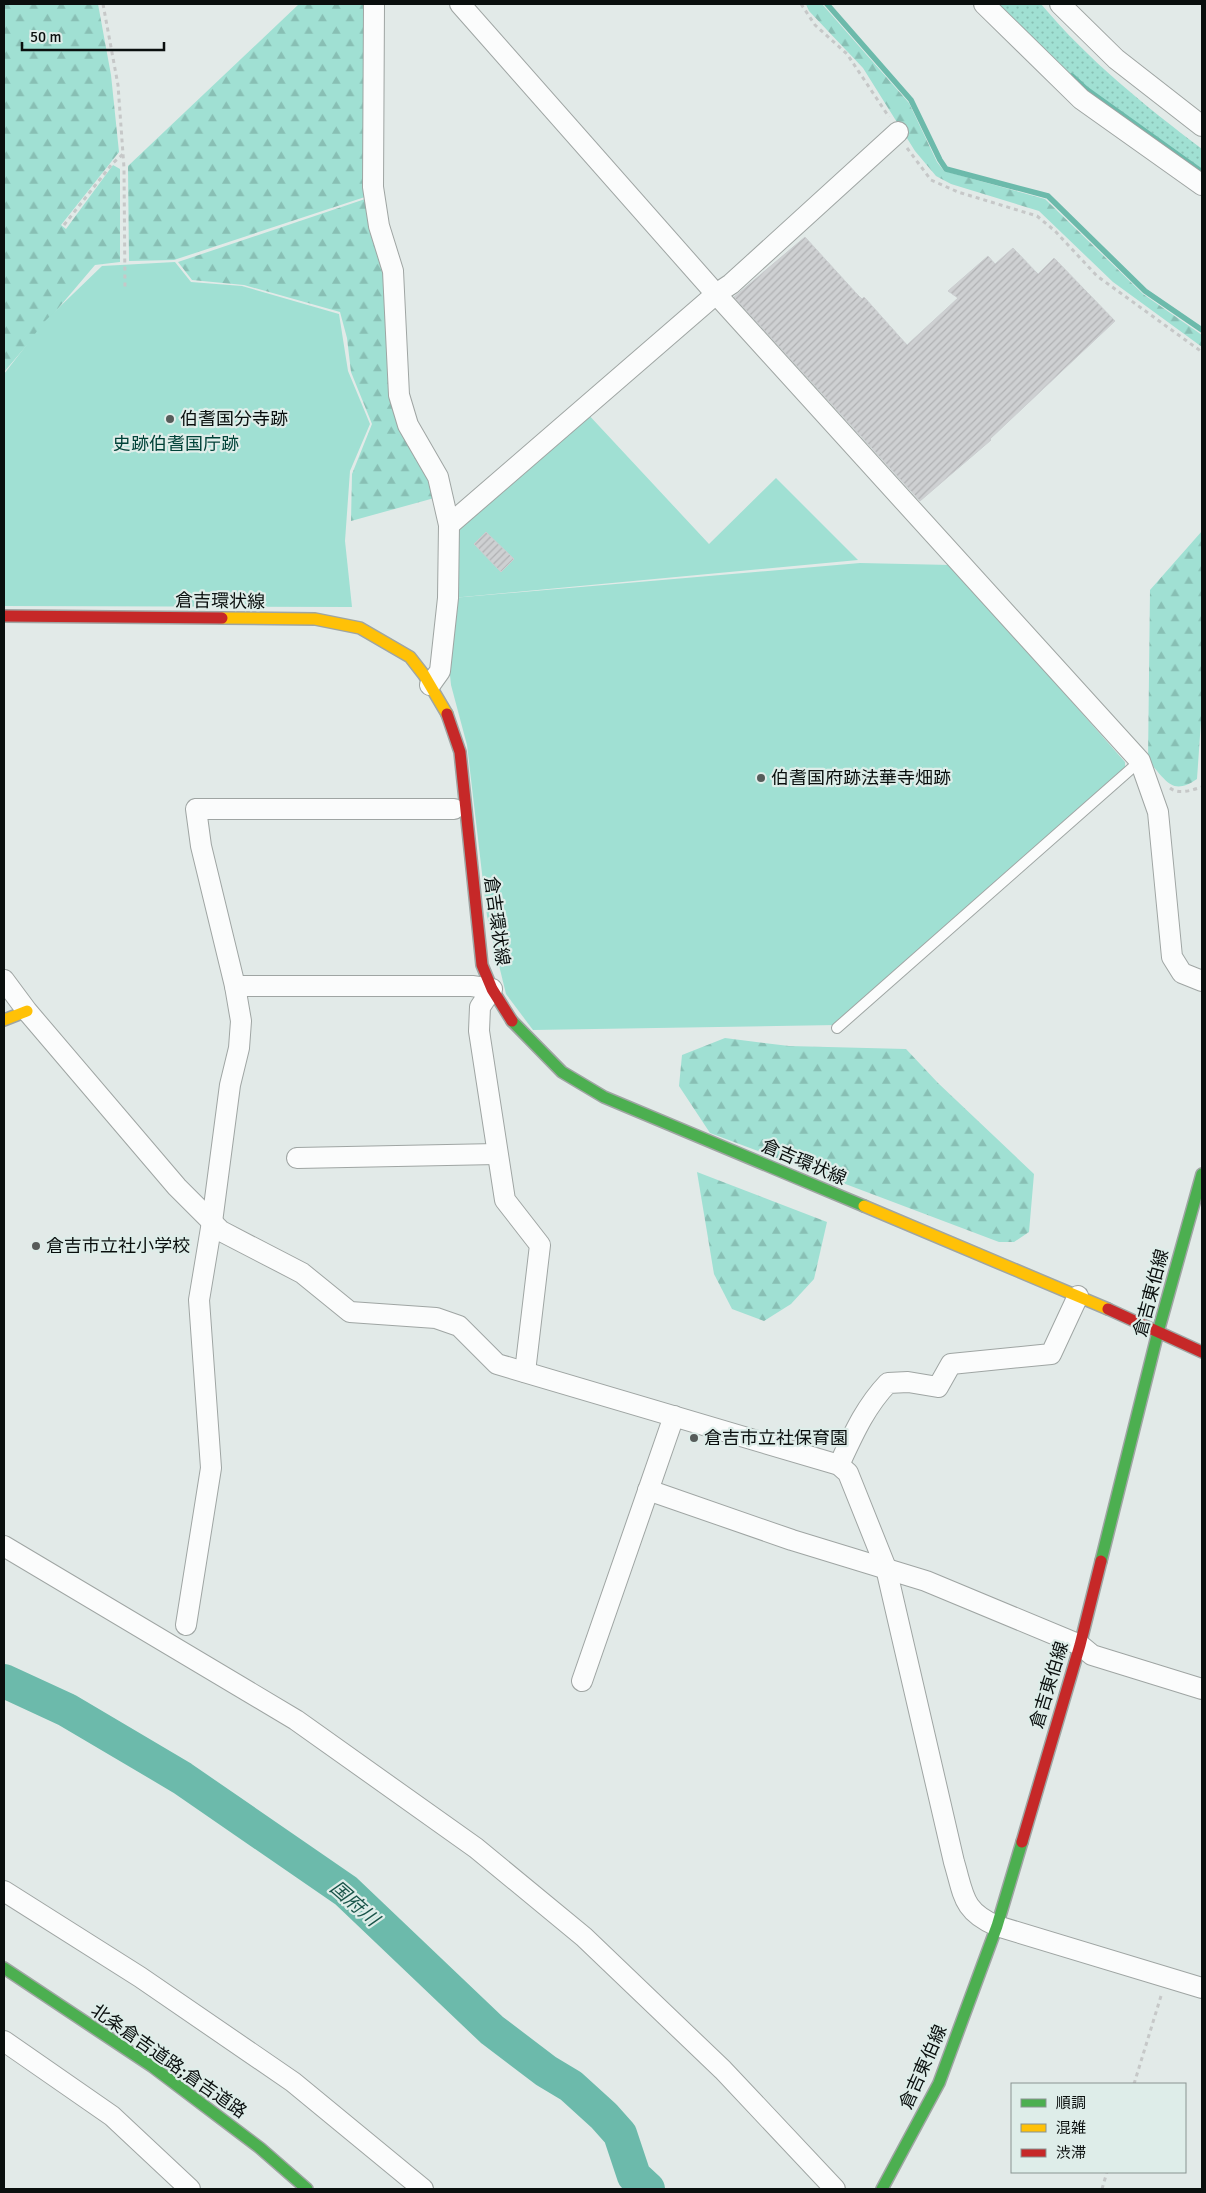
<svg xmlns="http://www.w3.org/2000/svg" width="1206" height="2193" viewBox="0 0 1206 2193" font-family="Signika,'Noto Sans JP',sans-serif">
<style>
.grass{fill:url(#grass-dots)}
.forest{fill:url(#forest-firs)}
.green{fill:#a0e0d3}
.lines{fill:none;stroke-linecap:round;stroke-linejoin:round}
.stream{stroke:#6cbaab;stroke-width:5.5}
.river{stroke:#6cbaab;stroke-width:34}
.building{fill:url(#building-hatch);stroke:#cbced0}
.lane-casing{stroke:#9fa5a3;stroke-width:12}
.street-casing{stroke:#9fa5a3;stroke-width:22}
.fast-casing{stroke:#9fa5a3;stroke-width:14}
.slow-casing{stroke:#9fa5a3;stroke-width:14}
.jam-casing{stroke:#9fa5a3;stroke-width:14}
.path{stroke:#c6c8c8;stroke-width:3;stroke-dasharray:4 4;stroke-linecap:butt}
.lane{stroke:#fbfcfc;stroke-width:10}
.street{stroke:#fbfcfc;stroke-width:20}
.fast{stroke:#4caf50;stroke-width:11}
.slow{stroke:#ffc107;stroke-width:11}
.jam{stroke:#c62828;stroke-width:11}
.poi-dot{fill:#565c5a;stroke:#deede9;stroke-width:2}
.labels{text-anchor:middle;stroke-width:4.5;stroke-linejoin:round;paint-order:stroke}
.poi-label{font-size:18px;fill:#0a0f0e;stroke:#deede9;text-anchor:start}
.park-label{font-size:18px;fill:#004238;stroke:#deede9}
.street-label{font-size:18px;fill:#0a0f0e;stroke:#deede9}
.water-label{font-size:19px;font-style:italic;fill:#195449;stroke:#deede9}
</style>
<defs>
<pattern id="grass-dots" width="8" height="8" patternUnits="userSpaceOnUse" patternTransform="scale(1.25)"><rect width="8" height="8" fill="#a0e0d3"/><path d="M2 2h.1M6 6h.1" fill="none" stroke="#88bfb4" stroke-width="1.8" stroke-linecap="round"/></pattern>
<pattern id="forest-firs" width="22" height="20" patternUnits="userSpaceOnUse" patternTransform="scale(1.25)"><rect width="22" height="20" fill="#a0e0d3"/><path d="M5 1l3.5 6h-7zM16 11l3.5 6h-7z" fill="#88bfb4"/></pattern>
<pattern id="building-hatch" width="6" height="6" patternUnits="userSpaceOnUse" patternTransform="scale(1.25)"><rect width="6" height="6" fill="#ced0d2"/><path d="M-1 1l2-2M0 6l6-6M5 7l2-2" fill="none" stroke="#b0b1b3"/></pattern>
</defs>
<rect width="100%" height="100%" fill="#e2eae8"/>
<!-- grass -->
<path class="grass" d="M990,4H1041C1088,60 1144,105 1202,149V180L1080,92Z"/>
<!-- forest -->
<g class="forest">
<path d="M4,4H98L111,75L119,152L61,225L66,229L113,165L120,169V262L95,265L4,372Z"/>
<path d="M299,4H369L371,195L174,260L129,261L128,166Z"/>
<path d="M806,4H822L909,103L937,162L944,171L1045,199L1143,294L1202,335V347L1113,282L1039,211L951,184L936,176L915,151L863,68L809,11Z"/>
<path d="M371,197L389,273L394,379L438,497L351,521L352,474L372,424L351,372L347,338L340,312L244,285L192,280L178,262Z"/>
<path d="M1202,531V707L1197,779C1171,797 1166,779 1148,761L1150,590Z"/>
<path d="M725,1038L789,1046L906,1049L938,1083L1034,1174L1029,1232L1014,1242H999L710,1133L679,1086L682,1055Z"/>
<path d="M697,1172L827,1222L814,1279L791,1304L764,1321L732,1309L714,1274Z"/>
</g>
<!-- green -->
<g class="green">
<path d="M175,262L191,282L242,286L339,314L348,371L370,424L350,471L345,541L352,607L4,606V374L45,321L102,266Z"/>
<path d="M586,412L709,544L776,478L858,560L452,598L451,534Z"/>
<path d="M860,563L951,565L1125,762V768L837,1025L533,1030L506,994L487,916L467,745L451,685L449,665L452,598Z"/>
</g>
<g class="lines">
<!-- stream -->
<g class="stream">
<path d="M827,4L911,100L940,160L946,169L1048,196L1145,291L1202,330"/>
<path d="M1072,76L1086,89L1202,172"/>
</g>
<!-- river -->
<path class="river" d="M4,1681L67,1710L182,1778L346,1891L492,2030L546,2071L571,2086L604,2116L620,2134L634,2176L648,2189"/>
</g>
<!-- building -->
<g class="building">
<path d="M805,237L856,293L862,299L864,297L907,345L958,298L948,291L988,256L995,264L1013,248L1038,274L1054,258L1115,321L990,439L991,440L920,501L734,297Z"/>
<path d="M486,532L514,559L501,572L474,544Z"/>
</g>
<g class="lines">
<!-- lane casing -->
<g class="lane-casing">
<path id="lane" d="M837,1028L1140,761"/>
</g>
<!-- street casing -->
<g class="street-casing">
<g id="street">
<path d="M374,4L373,187L379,226L393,271L399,395L408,425L438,477L449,525L448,598L440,671L430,685"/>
<path d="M460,4L716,294L1140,761L1158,812L1172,957L1182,973L1202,981"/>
<path d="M984,4L1081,99L1202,185"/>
<path d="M1060,4L1116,59L1202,126"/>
<path d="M449,525L716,294L731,284L898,132"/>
<path d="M4,980L27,1011L177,1187L221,1231L302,1273L350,1312L436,1318L459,1326L497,1364L839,1465L848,1473L886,1568L954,1862C964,1895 962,1911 997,1926L1202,1988"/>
<path d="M235,986H472L492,989L480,1007L479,1031L505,1200L540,1245L525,1372"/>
<path d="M297,1158L497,1154"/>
<path d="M839,1465C853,1435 865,1407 888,1383L908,1382L938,1387L951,1364L1051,1354L1078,1296"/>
<path d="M648,1490L792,1540L926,1581L1080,1645L1092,1655L1202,1689"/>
<path d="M4,1546L296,1720L476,1848L584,1937L723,2070L835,2189"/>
<path d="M186,1625L211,1468L199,1300L212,1222L230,1085L239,1048L241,1021L235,986L201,846L196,809H454"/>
<path d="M582,1681L674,1416"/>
<path d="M4,1891L140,1977L293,2082L423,2189"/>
<path d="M4,2041L112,2116L190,2189"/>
</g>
</g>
<!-- fast casing -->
<g class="fast-casing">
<g id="fast">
<path d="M512,1021L562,1072L604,1097L864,1206"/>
<path d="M1101,1561L1158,1332L1202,1174"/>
<path d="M4,1968L153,2067L260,2148L307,2189"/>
<path d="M882,2189L939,2083L997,1926L1022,1842"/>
</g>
</g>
<!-- slow casing -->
<g class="slow-casing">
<g id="slow">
<path d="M222,618L315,619L360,628L410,657L424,675L447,714"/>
<path d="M4,1020L27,1011"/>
<path d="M864,1206L1108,1309"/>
</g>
</g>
<!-- jam casing -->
<g class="jam-casing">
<g id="jam">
<path d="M4,616L222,618"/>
<path d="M447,714L460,752L482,965L492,989L512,1021"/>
<path d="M1108,1309L1202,1352"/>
<path d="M1022,1842L1080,1645L1101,1561"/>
</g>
</g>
<!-- path -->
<g class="path">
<path d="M103,4L118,85L124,168L125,288"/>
<path d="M801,4L815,25L847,54L889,117"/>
<path d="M907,148L931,180L958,192L1037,216L1055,231L1097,276L1202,352"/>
<path d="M64,225L112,164L123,154"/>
<path d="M1170,788C1179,795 1192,790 1202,787"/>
<path d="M1134,2084L1161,1996"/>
<path d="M1102,2189L1107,2172"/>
</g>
<!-- lane -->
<use href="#lane" class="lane"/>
<!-- street -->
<use href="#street" class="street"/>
<!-- fast -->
<use href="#fast" class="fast"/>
<!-- slow -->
<use href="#slow" class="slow"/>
<!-- jam -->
<use href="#jam" class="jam"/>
</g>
<!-- markers -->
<g class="poi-dot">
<circle cx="170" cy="419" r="5"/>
<circle cx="761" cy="778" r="5"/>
<circle cx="36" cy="1246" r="5"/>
<circle cx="694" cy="1438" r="5"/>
</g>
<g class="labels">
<!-- poi labels -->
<g class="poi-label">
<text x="180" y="425">伯耆国分寺跡</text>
<text x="771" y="784">伯耆国府跡法華寺畑跡</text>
<text x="46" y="1252">倉吉市立社小学校</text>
<text x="704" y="1444">倉吉市立社保育園</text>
</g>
<!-- park labels -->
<g class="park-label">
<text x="176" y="450">史跡伯耆国庁跡</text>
</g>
<!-- street labels -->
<g class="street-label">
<text transform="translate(220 601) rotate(1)" y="6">倉吉環状線</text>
<text transform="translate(497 921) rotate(82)" y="6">倉吉環状線</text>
<text transform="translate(804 1162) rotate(23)" y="6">倉吉環状線</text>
<text transform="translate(1151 1293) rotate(-75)" y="6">倉吉東伯線</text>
<text transform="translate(1049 1685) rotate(-73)" y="6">倉吉東伯線</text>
<text transform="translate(169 2061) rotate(35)" y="6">北条倉吉道路;倉吉道路</text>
<text transform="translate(923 2067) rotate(-66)" y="6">倉吉東伯線</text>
</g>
<!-- water labels -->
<g class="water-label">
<text transform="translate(355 1903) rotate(41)" y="7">国府川</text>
</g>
</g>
<!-- border -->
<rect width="1206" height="2193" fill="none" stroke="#0a0f0e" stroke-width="10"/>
<!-- legend -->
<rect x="1011" y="2083" width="175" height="90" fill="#deede9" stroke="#899491"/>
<rect x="1021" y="2099" width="25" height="8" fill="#4caf50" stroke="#899491"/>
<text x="1056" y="2108" font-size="15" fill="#0a0f0e">順調</text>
<rect x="1021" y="2124" width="25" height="8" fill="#ffc107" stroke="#899491"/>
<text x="1056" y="2133" font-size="15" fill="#0a0f0e">混雑</text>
<rect x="1021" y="2149" width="25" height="8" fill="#c62828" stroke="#899491"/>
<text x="1056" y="2158" font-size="15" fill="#0a0f0e">渋滞</text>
<!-- scale -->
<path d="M22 42v8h142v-8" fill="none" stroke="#0a0f0e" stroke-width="2.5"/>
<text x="30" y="42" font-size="15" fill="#0a0f0e" stroke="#deede9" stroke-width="4" paint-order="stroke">50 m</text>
</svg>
